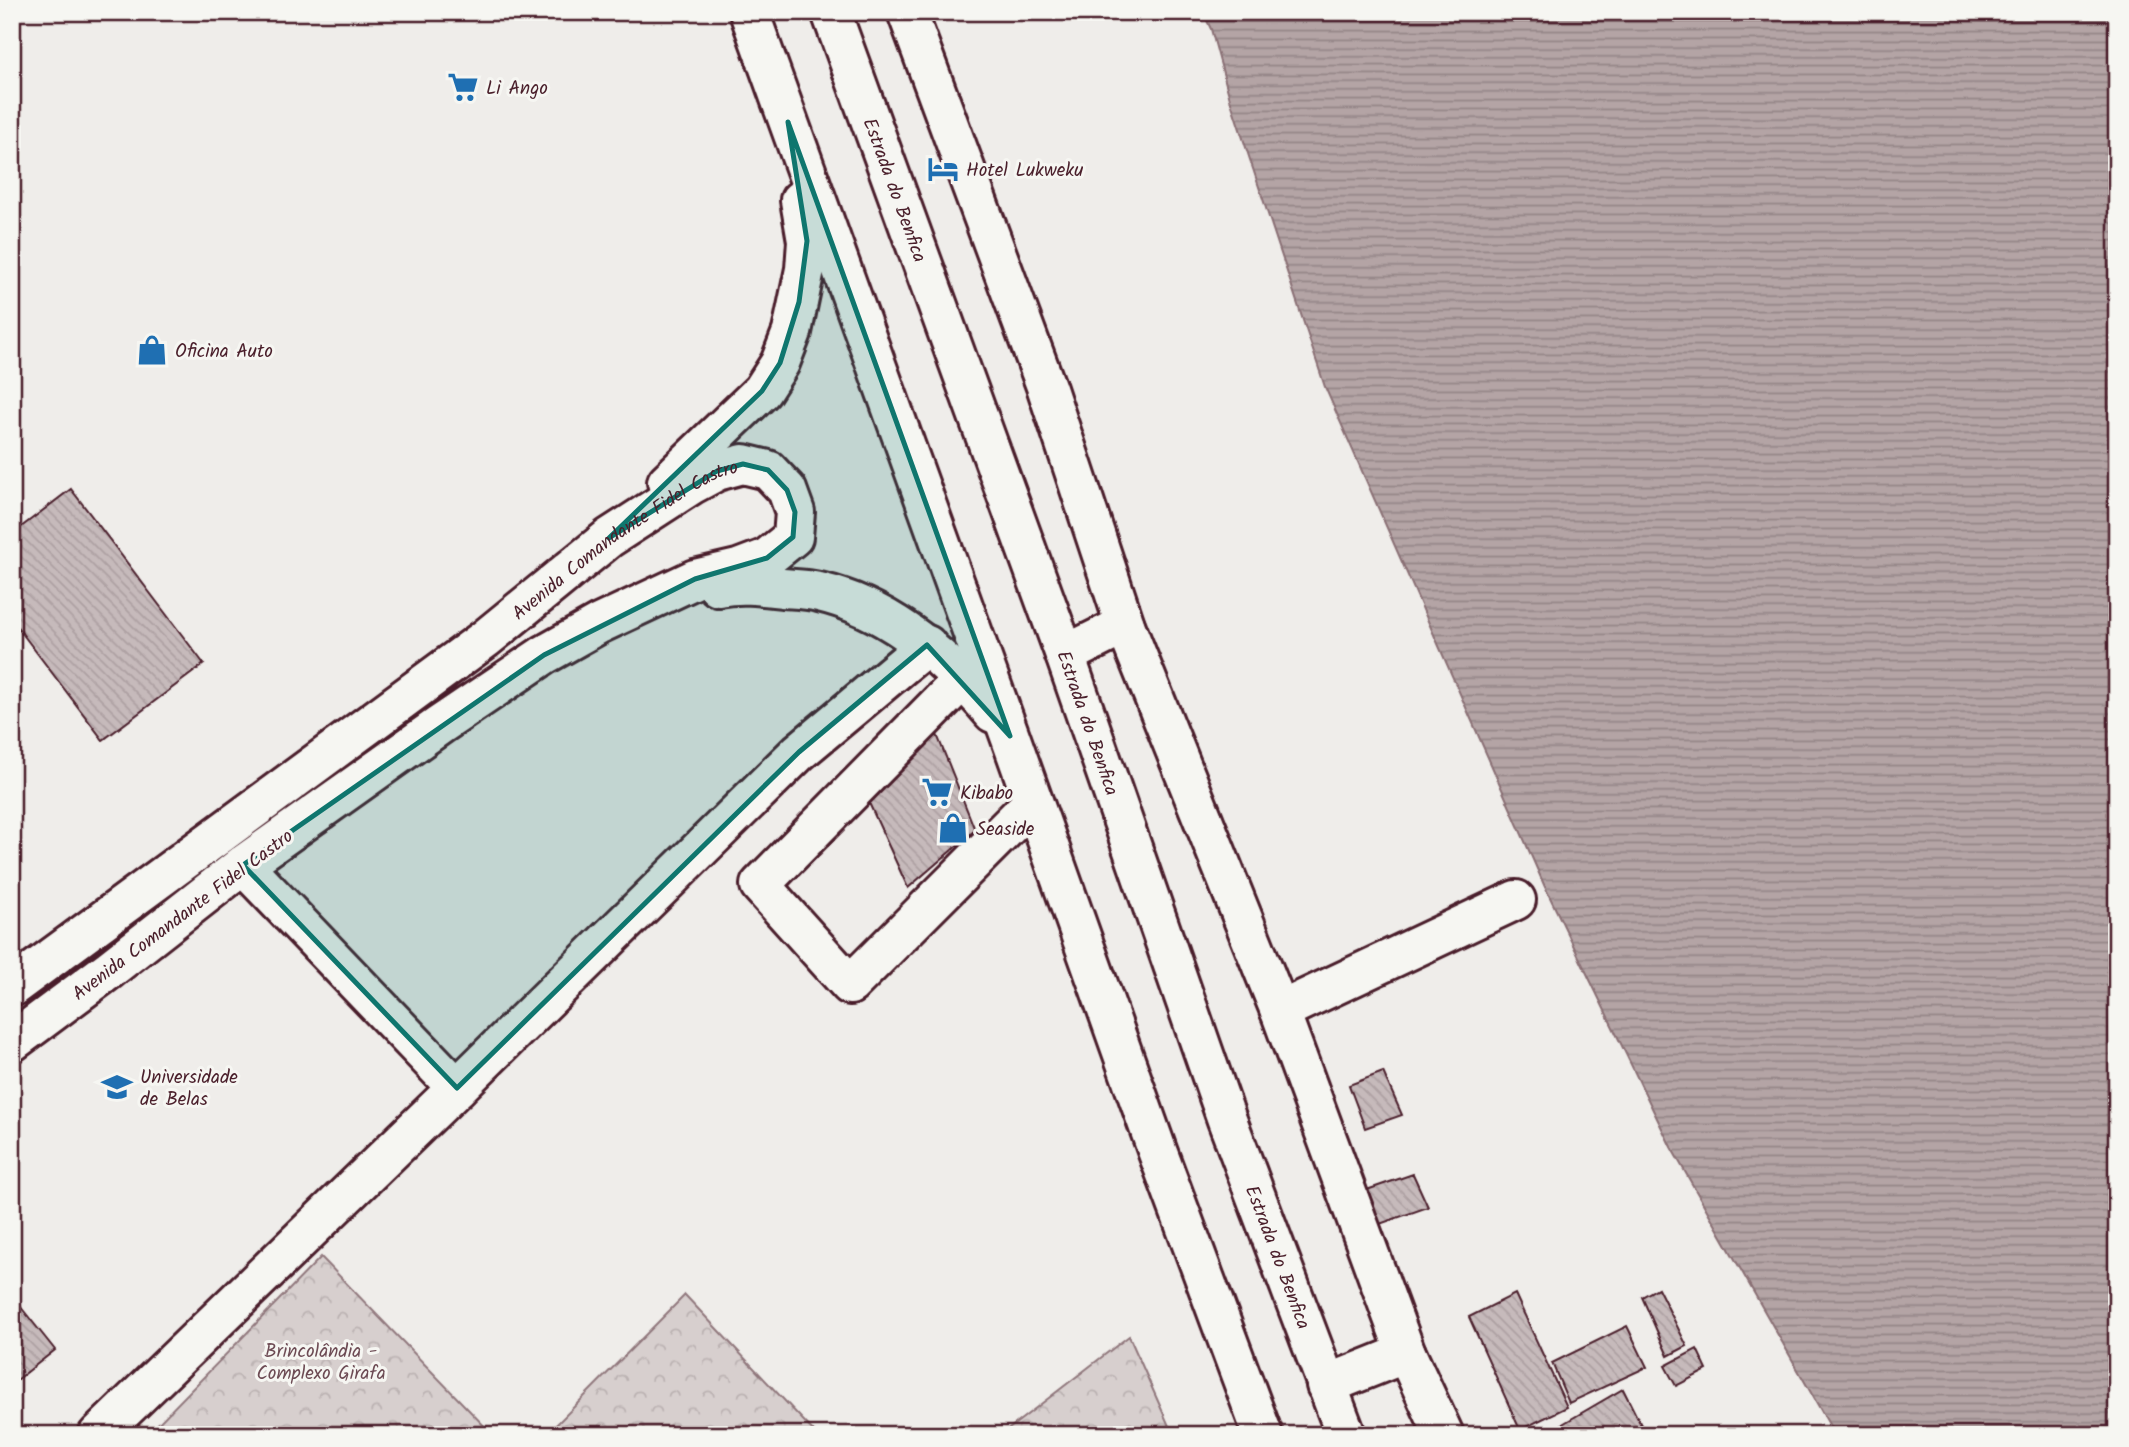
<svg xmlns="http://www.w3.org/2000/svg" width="2129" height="1447" viewBox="0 0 2129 1447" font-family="Kalam,sans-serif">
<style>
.forest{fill:url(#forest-crowns);stroke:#90777c;stroke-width:2}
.water{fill:url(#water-rules);stroke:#8a6f74;stroke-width:2}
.building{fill:url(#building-back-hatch);stroke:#4a1f2b;stroke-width:2}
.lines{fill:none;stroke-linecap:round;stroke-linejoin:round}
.minor-casing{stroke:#4a1f2b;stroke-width:44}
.highway-casing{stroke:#4a1f2b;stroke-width:44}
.minor{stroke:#f6f6f2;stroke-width:38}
.highway{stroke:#f6f6f2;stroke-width:38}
.marked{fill:#0f766e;fill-opacity:0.2;stroke:#0f766e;stroke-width:5;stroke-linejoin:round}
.labels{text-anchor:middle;stroke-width:6;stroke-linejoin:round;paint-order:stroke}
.poi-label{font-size:19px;fill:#4a1f2b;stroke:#f6f6f2;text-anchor:start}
.street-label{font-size:19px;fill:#4a1f2b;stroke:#f6f6f2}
.park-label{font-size:19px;fill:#6d4b54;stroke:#f6f6f2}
</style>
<defs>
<pattern id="forest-crowns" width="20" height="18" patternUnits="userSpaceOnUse" patternTransform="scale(1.75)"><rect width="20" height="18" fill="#d7cfce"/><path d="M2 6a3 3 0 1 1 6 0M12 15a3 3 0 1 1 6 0" fill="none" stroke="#bab1b1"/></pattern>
<pattern id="water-rules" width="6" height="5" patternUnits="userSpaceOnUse" patternTransform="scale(1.75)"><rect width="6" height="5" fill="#b4a4a5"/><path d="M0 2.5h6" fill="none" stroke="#948587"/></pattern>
<pattern id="building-back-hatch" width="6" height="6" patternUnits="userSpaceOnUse" patternTransform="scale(1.75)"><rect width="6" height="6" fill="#c6babb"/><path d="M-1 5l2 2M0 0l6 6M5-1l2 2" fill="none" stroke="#ac9fa1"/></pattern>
</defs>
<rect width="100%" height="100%" fill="#efedea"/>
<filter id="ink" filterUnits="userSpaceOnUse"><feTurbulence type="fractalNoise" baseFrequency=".0143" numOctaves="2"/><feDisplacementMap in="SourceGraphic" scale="14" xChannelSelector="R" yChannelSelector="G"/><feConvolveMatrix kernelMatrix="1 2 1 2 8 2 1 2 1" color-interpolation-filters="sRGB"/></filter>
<g filter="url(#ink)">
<!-- forest -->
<g class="forest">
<path d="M321,1257L493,1435H147Z"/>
<path d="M685,1295L817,1435H546Z"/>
<path d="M1129,1336L1173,1435H1001Z"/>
</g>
<!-- water -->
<path class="water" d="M1203,12H2117V1435H1835L1671,1147L1545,887L1325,387L1230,99L1211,29Z"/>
<!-- building -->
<g class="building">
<path d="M71,489L204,664L103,740L12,620V534Z"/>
<path d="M934,727L975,830L908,888L864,792Z"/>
<path d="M1383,1072L1402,1115L1365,1128L1349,1085Z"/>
<path d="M1413,1174L1428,1207L1374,1226L1364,1191Z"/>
<path d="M1658,1288L1687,1346L1668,1356L1642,1297Z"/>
<path d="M1515,1294L1567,1407L1520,1430L1469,1317Z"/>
<path d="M12,1296L55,1350L12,1384Z"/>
<path d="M1627,1326L1647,1367L1569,1403L1552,1363Z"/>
<path d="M1697,1349L1707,1370L1676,1386L1665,1366Z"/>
<path d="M1623,1389L1646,1435H1564L1559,1426Z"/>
</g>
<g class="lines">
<!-- minor casing -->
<g class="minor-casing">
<g id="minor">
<path d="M907,12L1047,389L1125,625L1280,1011L1406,1353L1444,1435"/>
<path d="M1065,655L1125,625"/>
<path d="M963,679L760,885L850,985L1033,802"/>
<path d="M243,865L457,1088"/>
<path d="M1280,1011L1516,900"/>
<path d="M1326,1385L1406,1353"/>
<path d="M98,1435L457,1088L799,752L927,645"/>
</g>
</g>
<!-- highway casing -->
<g class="highway-casing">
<g id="highway">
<path d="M749,12L1010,736L1158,1153L1263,1435"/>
<path id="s1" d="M831,12L1065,655L1227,1120L1346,1435"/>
<path d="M667,482L762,391L780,363L792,332L805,269L807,241L800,200"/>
<path d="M718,587C740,583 759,585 782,588C794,589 807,589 819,592C890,608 948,659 993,713"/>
<path id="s2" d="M12,987L485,639L609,538L691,485L717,471L743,464L768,470L787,490L795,512L793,537L767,558L738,569L695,579L599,624L544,655L440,725L243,865L110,969L12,1042"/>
</g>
</g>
<!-- minor -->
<use href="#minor" class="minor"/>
<!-- highway -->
<use href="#highway" class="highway"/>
</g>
</g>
<!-- marked area -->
<path class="marked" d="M788,122L1010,736L927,645L799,752L457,1088L243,865L544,655L695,579L767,558L793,537L795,512L787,490L768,470L743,464L717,471L609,538L762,391L780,363L799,302L807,241Z"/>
<!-- icons -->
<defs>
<g id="supermarket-bare" transform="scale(2.415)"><path d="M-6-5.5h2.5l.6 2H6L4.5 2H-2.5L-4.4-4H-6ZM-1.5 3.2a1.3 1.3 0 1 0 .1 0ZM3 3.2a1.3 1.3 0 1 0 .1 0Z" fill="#1f6fb2" stroke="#f6f6f2" stroke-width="2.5" paint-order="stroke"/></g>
<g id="hotel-bare" transform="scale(2.415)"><path d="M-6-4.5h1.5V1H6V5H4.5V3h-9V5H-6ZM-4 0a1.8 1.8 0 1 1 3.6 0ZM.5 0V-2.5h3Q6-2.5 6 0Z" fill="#1f6fb2" stroke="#f6f6f2" stroke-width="2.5" paint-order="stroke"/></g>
<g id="shop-bare" transform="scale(2.415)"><path d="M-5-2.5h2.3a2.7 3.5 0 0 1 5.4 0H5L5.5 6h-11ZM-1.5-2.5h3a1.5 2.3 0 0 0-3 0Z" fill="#1f6fb2" stroke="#f6f6f2" stroke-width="2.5" paint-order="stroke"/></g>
<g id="university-bare" transform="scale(2.415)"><path d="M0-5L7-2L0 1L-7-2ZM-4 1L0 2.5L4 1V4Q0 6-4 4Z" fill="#1f6fb2" stroke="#f6f6f2" stroke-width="2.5" paint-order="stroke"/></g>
</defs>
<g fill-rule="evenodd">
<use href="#supermarket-bare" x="463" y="87"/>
<use href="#hotel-bare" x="943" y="169"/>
<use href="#shop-bare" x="152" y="350"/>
<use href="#supermarket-bare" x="937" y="792"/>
<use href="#shop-bare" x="953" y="828"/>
<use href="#university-bare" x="117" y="1087"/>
</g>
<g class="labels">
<!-- poi labels -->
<g class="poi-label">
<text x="486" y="94">Li Ango</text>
<text x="966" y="176">Hotel Lukweku</text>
<text x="175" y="357">Oficina Auto</text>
<text x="960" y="799">Kibabo</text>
<text x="976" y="835">Seaside</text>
<text x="140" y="1083">Universidade<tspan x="140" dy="22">de Belas</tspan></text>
</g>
<!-- street labels -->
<g class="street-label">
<text dy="7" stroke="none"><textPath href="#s1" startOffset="189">Estrada do Benfica</textPath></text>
<text dy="7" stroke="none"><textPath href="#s2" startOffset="760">Avenida Comandante Fidel Castro</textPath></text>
<text dy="7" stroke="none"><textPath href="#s1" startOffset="756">Estrada do Benfica</textPath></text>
<text transform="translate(182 914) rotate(-37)" y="7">Avenida Comandante Fidel Castro</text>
<text dy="7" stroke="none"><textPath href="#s1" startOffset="1323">Estrada do Benfica</textPath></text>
</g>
<!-- park labels -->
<g class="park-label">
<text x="321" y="1357">Brincolândia -<tspan x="321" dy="22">Complexo Girafa</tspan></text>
</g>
</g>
<!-- margin -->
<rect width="2129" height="1447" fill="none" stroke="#f6f6f2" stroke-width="42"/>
<rect x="21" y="21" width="2087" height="1405" fill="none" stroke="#4a1f2b" stroke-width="2.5" filter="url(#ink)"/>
</svg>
